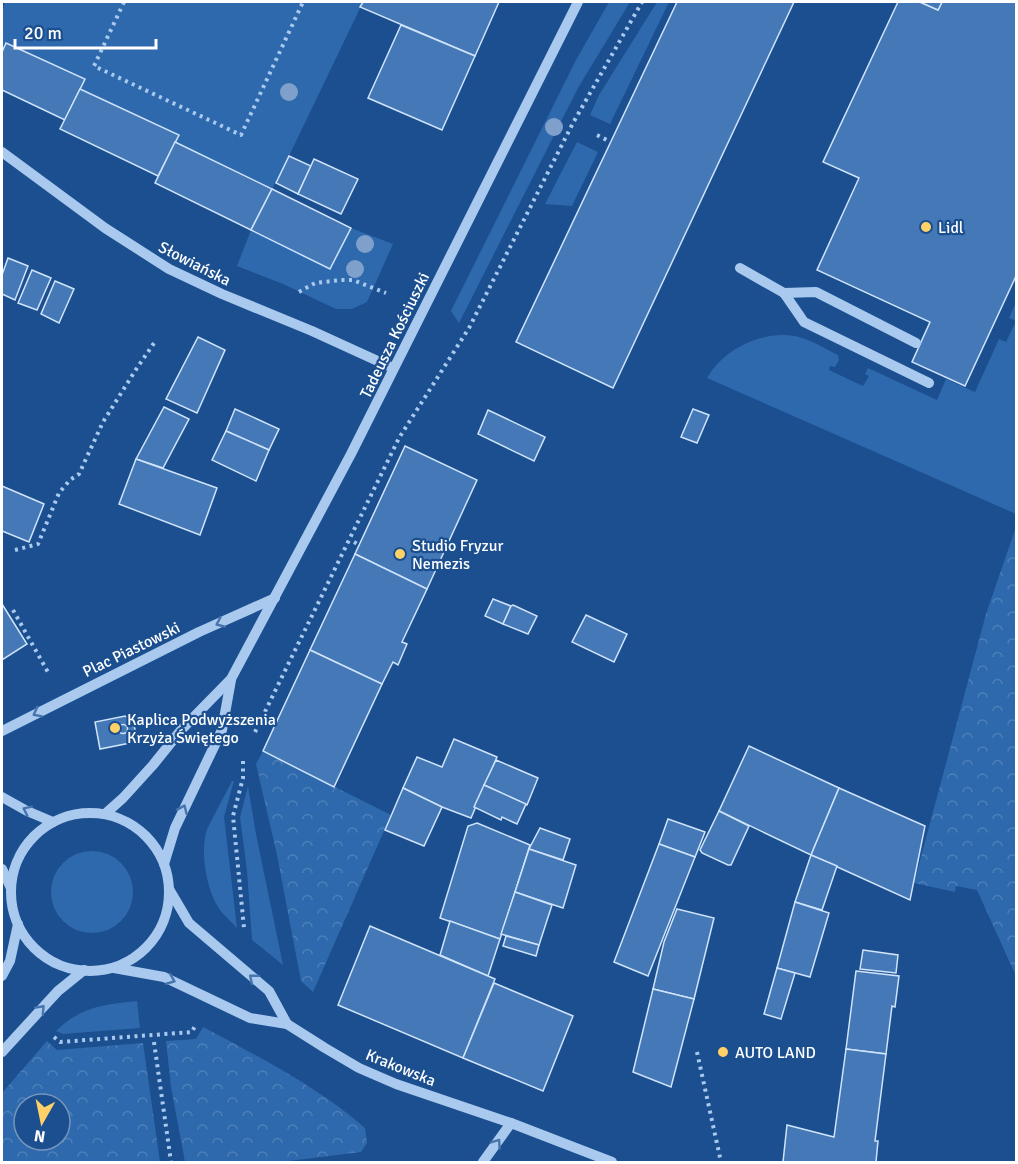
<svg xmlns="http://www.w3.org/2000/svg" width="1018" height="1164" viewBox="0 0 1018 1164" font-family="Signika,sans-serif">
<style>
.grass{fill:#2e69ad}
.forest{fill:url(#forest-crowns);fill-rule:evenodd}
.building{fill:#4478b7;stroke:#cfe3fa;stroke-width:1.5}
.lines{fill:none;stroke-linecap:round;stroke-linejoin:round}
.path{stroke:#a9c9ee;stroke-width:4;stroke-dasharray:3 4.5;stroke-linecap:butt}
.minor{stroke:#a9c9ee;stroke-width:10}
.tree{fill:#7ea0ca}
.oneway{stroke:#4674ac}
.poi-dot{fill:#ffd166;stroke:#1b4f8f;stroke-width:2}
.labels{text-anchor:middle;stroke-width:4.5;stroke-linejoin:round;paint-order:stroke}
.poi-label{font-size:16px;fill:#fff;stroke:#1b4f8f;text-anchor:start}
.street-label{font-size:16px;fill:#fff;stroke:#1b4f8f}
</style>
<defs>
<pattern id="forest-crowns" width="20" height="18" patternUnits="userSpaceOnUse" patternTransform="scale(1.5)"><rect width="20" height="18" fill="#2e69ad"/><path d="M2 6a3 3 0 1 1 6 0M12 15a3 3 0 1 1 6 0" fill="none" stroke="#4d80b9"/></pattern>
</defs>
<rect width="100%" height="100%" fill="#1b4f8f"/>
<!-- grass -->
<g class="grass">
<path d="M5,2H363L289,156L272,189L175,142L178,135L80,89L84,79L6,43L2,52V13Z"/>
<path d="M609,2H630L578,88L459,323L451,311L576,60Z"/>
<path d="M657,2H669L610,124L590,115L599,95Z"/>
<path d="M577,142L598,152L572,206L545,204Z"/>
<path d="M351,228L393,244L367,302L352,309H336L283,284L237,266L251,230L330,269Z"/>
<path d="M1016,302V514L707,378C725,347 765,329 799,337C813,341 826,349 838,355L839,360L835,367L830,366L829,370L863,386L869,376L865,374L868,368L937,400L946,379L975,392L999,339L1006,342L1016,321L1009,318Z"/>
<path d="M232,781H234L224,817L237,928C231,921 223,915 218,907C206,887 200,852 207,829Z"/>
<path d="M248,786L256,834L283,965L252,940L247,871L240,817Z"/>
<circle cx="92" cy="892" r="41"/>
<path d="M137,1001L140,1028L63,1034L56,1031C80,1007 105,1004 137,1001Z"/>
</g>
<!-- forest -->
<g class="forest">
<path d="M1016,527V976L977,890L956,886L955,892L914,883L986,614Z"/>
<path d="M263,751L391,815L313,992L301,981L277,855L256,764Z"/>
<path d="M203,1027C259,1057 317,1086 365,1128L367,1143L361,1152L281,1162H185L171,1087L166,1041L196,1039Z"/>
<path d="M47,1041L57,1050L143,1043L160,1162H2V1093ZM24,1104H60V1140H24Z"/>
</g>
<!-- building -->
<g class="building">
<path d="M363,2H499L475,56L360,7Z"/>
<path d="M677,2H794L613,388L516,342Z"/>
<path d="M898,2H920L938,10L942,2H1016V276L965,386L912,362L930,322L817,270L859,178L823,162Z"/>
<path d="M920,2H942L938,10Z"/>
<path d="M401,25L475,56L442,130L368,98Z"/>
<path d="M6,43L85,79L65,120L2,90V52Z"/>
<path d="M80,89L179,135L158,176L60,129Z"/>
<path d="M175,142L272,189L251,230L155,183Z"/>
<path d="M289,156L311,166L298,194L276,183Z"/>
<path d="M314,159L358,179L341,214L298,194Z"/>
<path d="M272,189L351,228L330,269L251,230Z"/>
<path d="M8,258L28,266L15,300L2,294V275Z"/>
<path d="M32,270L51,278L37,310L18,303Z"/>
<path d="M55,281L74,289L59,323L41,314Z"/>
<path d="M198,337L225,350L197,413L166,399Z"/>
<path d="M164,407L189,419L163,468L136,459Z"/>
<path d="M235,409L279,429L269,450L226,431Z"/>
<path d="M693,409L709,415L697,443L681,437Z"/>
<path d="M488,410L545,437L534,461L478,434Z"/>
<path d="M226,431L269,450L256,481L212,460Z"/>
<path d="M405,446L477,480L427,589L355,554Z"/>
<path d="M136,459L217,488L200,535L119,504Z"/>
<path d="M2,486L44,504L29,542L2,531Z"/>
<path d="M355,554L427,589L402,642L407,644L398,665L393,662L382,684L310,650Z"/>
<path d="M493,599L511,606L503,624L485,616Z"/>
<path d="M2,604L27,644L2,660Z"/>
<path d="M513,605L537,616L528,634L503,624L511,606Z"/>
<path d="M586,615L627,634L614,662L572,642Z"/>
<path d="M310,650L382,684L334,787L263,751Z"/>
<path d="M125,716L133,722L136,733L130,743L100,749L95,722Z"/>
<circle cx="123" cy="729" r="4.5"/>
<path d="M454,739L497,757L471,818L442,807L403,788L417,757L442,767Z"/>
<path d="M749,746L839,788L811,855L719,811Z"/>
<path d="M496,760L538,778L527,805L484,785Z"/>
<path d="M484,785L526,804L517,824L502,817L501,820L474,807Z"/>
<path d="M403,788L442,807L424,846L385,830Z"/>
<path d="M839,788L925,826L910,900L811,855Z"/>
<path d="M719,811L749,826L731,865H728L702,853L700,850Z"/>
<path d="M668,819L705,832L695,857L659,844Z"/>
<path d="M477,823L530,845L500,939L440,918L468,826Z"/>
<path d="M540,828L570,839L563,860L529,849Z"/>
<path d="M659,844L695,857L648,976L614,962Z"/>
<path d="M529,849L576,865L563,908L515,892Z"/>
<path d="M811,855L837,866L822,910L795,902Z"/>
<path d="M515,892L552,905L539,945L501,934Z"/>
<path d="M795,902L829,913L810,977L777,968Z"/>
<path d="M677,909L714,918L694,999L653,989L664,942Z"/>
<path d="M450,921L500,939L488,976L440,955Z"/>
<path d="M370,926L495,979L463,1058L338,1005Z"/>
<path d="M506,936L539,945L536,956L503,946Z"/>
<path d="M863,950L898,955L896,973L860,969Z"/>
<path d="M777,968L795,973L781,1019L764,1014Z"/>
<path d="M856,971L899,976L895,1007L892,1006L886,1054L846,1049Z"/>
<path d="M494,983L573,1016L543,1091L463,1058Z"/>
<path d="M653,989L694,999L671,1087L633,1072Z"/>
<path d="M846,1049L886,1054L875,1141H878L876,1162H783L787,1125L834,1137Z"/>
</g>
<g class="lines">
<!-- path -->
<g class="path">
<path d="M124,2L94,66L241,135L303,2"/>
<path d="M597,135L611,142"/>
<path d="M299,292L315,283L341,280H353L386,293"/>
<path d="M354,542L359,545"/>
<path d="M15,550L38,544L59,493L70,480L79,474L103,422L135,371L154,343"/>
<path d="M13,610L49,674"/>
<path d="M255,732L399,438L469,328L573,123L642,2"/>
<path d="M243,761V778L233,816L244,928"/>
<path d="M54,1037L60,1042L192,1032L196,1024"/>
<path d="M154,1042L171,1162"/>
<path d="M697,1052L721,1162"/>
</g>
<!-- minor -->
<g class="minor">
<path d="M2,152L105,228L169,269L222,294L312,331L393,368"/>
<path d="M740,268L784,293L804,322L929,383"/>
<path d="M784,293L816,292L916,343"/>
<path d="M2,731L199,632L275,598"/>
<path d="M2,797L27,811L53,822"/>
<circle cx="90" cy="892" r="79"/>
<path d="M105,814L123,798L153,765L182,729L231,679L351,454L578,2"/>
<path d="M164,864L175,828L222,730L231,680"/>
<path d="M2,869L10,886"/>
<path d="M169,889L189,923L269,991L287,1024"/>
<path d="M114,968L164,977L250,1018L287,1024L325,1048L359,1068L396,1084L511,1123L612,1162"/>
<path d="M2,976L10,961L18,924"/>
<path d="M2,1052L58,991L84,970"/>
<path d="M483,1162L511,1123"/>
</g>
</g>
<!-- trees -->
<g class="tree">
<circle cx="289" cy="92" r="9"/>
<circle cx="554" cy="127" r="9"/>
<circle cx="365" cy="244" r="9"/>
<circle cx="355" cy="269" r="9"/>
</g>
<!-- one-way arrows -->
<defs><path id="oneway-chevron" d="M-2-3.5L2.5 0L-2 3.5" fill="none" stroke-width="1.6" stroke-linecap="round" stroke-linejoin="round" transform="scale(1.5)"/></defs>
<g class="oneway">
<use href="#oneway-chevron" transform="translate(220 623) rotate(156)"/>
<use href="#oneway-chevron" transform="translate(37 713) rotate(153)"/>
<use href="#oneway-chevron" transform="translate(183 809) rotate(-66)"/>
<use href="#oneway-chevron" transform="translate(27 810) rotate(-154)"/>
<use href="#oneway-chevron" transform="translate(253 978) rotate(-140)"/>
<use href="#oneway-chevron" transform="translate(171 980) rotate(22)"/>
<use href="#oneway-chevron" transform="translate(41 1009) rotate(-47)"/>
<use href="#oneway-chevron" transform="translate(497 1143) rotate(-55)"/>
</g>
<!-- markers -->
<g class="poi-dot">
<circle cx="926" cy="227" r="6"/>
<circle cx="400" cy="554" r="6"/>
<circle cx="115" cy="728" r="6"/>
<circle cx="723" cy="1052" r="6"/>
</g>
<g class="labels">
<!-- poi labels -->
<g class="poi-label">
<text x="938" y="233">Lidl</text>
<text x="412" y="551">Studio Fryzur<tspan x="412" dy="18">Nemezis</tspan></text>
<text x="127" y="725">Kaplica Podwyższenia<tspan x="127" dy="18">Krzyża Świętego</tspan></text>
<text x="735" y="1058">AUTO LAND</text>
</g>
<!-- street labels -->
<g class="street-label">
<text transform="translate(195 263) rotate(27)" y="6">Słowiańska</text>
<text transform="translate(394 335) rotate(-64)" y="6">Tadeusza Kościuszki</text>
<text transform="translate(131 649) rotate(-26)" y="6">Plac Piastowski</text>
<text transform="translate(401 1067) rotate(22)" y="6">Krakowska</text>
</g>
</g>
<!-- border -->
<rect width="1018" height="1164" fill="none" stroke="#ffffff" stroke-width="6"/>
<!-- north arrow -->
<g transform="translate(42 1122) rotate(189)"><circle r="28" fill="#1b4f8f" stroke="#7695bc" stroke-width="1.5"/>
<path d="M0-4.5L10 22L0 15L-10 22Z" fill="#ffd166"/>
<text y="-9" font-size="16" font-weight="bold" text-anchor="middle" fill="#ffffff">N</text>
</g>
<!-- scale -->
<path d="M15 39v9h141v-9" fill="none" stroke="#ffffff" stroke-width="3"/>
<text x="24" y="39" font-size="18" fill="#ffffff" stroke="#1b4f8f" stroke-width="4.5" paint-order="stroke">20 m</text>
</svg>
